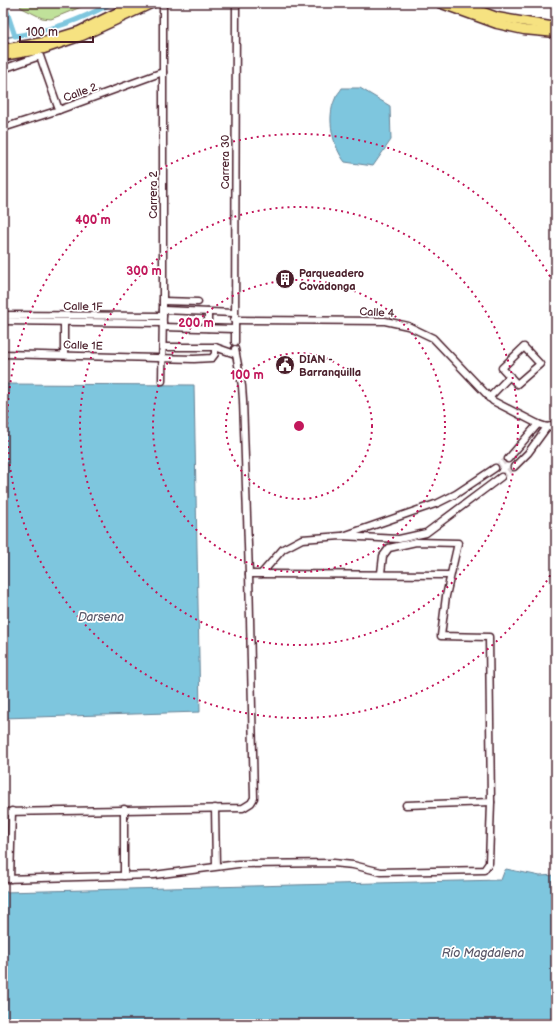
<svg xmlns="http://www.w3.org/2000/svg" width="559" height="1027" viewBox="0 0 559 1027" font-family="'Balsamiq Sans',sans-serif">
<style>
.green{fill:#c0e19a;stroke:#858062}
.water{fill:#7ec6de;stroke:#698396}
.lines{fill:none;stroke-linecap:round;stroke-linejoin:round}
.stream{stroke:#698396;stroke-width:1.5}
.canal{stroke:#7ec6de;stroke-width:5}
.minor-tunnel{stroke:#dbd2d5;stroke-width:6;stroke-dasharray:6 3;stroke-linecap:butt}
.minor-casing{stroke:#4a1f2b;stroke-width:9}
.major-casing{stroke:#4a1f2b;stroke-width:11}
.minor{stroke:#fff;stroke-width:6}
.major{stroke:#f6e281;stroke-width:8}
.ring{fill:none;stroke:#c2185b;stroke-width:2;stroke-dasharray:2 4}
.labels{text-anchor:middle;stroke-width:3.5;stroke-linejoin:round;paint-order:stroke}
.street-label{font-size:11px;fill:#4a1f2b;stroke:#fff}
.poi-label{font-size:11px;font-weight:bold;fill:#4a1f2b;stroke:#fff;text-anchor:start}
.water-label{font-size:12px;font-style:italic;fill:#5c596a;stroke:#fff}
.centre{fill:#c2185b;stroke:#fff;stroke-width:2}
.ring-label{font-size:12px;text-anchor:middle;font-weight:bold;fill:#c2185b;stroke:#fff;stroke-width:3.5;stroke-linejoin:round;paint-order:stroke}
</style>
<rect width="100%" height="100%" fill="#fff"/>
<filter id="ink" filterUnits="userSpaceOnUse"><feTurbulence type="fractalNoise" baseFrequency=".025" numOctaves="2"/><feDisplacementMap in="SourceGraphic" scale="8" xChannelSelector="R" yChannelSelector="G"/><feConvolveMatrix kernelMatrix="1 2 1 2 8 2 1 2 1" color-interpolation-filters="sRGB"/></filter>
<g filter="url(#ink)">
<!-- green -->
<path class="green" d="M24,3H52L54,5L91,3L51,19L42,18L20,7Z"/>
<!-- water -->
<g class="water">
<path d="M342,88H360L390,106L391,140L373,166L345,162C333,147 326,118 335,99C336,95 340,92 342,88Z"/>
<path d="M3,384L194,385L200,712L3,718Z"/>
<path d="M506,869L540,876L556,875V1024H3V892L501,880L504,872Z"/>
</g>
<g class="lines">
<!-- stream -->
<path class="stream" d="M3,38L15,36"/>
<!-- canal -->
<path class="canal" d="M4,3L15,36C53,30 78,21 112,3"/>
<!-- minor-tunnel -->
<g class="minor-tunnel">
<path d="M495,468L508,459"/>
<path d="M501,477L514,467"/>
</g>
<!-- minor casing -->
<g class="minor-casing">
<g id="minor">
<path d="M3,69L40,56L59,110"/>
<path d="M3,128L59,110L163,72"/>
<path d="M163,301L198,302"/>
<path d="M163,310L234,313"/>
<path d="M3,315L163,316"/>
<path d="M234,320L385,321L408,326L433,338L493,401L538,424L547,427L556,425"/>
<path d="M3,321L163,323"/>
<path d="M163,327L234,329"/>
<path d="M208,328V312"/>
<path d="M235,342L236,3"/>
<path d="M163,347H215L235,354"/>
<path d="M524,347L540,364L517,384L502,368Z"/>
<path d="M3,354L194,359L212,358L215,354V347"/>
<path d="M64,355V322"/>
<path d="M162,381L163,310V8"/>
<path d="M489,398L510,376"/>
<path d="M508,459L538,424"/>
<path d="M514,467L528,453L547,427"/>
<path d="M343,536L438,503L456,494L495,468"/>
<path d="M381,573L383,556L389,548L416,542L458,543L446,596L441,636L489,637L491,802L406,805"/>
<path d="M249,574H261L283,549L302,539L341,536L399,539L426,533L501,477"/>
<path d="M261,574L450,575"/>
<path d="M215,808L216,866"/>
<path d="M3,812L243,808L251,803L254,798L249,574L243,400L242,386L235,349"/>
<path d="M124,876V809"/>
<path d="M3,879L154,875L238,864L333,863L353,865L381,872L484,870L489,863L491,802"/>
<path d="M10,879L12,811"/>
</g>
</g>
<!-- major casing -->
<g class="major-casing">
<g id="major">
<path d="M439,3L497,24L524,30L556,33"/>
<path d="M459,3L497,17L556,27"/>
<path d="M3,49L43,42L79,31L136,3"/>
<path d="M3,56L44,49L82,36L153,3"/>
</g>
</g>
<!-- minor -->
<use href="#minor" class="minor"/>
<!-- major -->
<use href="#major" class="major"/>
</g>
</g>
<!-- distance rings -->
<g class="ring">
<circle cx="299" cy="426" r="73"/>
<circle cx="299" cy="426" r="146"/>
<circle cx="299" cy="426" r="219"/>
<path d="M556 565A292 292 0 1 1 556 287"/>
</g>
<!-- icons -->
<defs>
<g id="building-disc" transform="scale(1)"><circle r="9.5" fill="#4a1f2b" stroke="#fff"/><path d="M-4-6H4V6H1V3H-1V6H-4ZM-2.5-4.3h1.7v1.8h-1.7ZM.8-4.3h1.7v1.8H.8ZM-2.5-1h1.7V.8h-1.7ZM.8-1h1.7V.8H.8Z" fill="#fff"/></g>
<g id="civic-disc" transform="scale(1)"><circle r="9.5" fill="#4a1f2b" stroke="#fff"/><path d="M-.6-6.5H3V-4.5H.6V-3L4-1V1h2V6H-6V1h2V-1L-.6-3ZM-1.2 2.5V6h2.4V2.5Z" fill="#fff"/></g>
</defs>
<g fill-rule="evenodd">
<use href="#building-disc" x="285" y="279"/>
<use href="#civic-disc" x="285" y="365"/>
</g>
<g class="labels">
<!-- street labels -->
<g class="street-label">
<text transform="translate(80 92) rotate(-20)" y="4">Calle 2</text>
<text transform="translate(225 162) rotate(-90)" y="4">Carrera 30</text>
<text transform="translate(153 195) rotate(-90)" y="4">Carrera 2</text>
<text transform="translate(83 306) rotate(1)" y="4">Calle 1F</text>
<text transform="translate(377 312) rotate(3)" y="4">Calle 4</text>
<text transform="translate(83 345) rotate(2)" y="4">Calle 1E</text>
</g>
<!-- poi labels -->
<g class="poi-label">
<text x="299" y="277">Parqueadero<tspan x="299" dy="13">Covadonga</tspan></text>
<text x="299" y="363">DIAN -<tspan x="299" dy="13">Barranquilla</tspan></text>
</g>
<!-- water labels -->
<g class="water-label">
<text x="101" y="621">Darsena</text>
<text x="483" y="957">Río Magdalena</text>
</g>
</g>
<circle cx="299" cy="426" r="6" class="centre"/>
<g class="ring-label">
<text x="93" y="224">400 m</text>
<text x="144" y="275">300 m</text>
<text x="196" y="327">200 m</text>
<text x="247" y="379">100 m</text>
</g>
<!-- margin -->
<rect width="559" height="1027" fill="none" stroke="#fff" stroke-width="16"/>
<rect x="8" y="8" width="543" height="1011" fill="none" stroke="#4a1f2b" stroke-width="1.5" filter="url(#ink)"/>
<!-- scale -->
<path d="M20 36v6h73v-6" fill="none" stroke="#4a1f2b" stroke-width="2"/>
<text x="26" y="36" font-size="12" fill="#4a1f2b" stroke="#ffffff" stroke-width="3" paint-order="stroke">100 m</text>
</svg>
